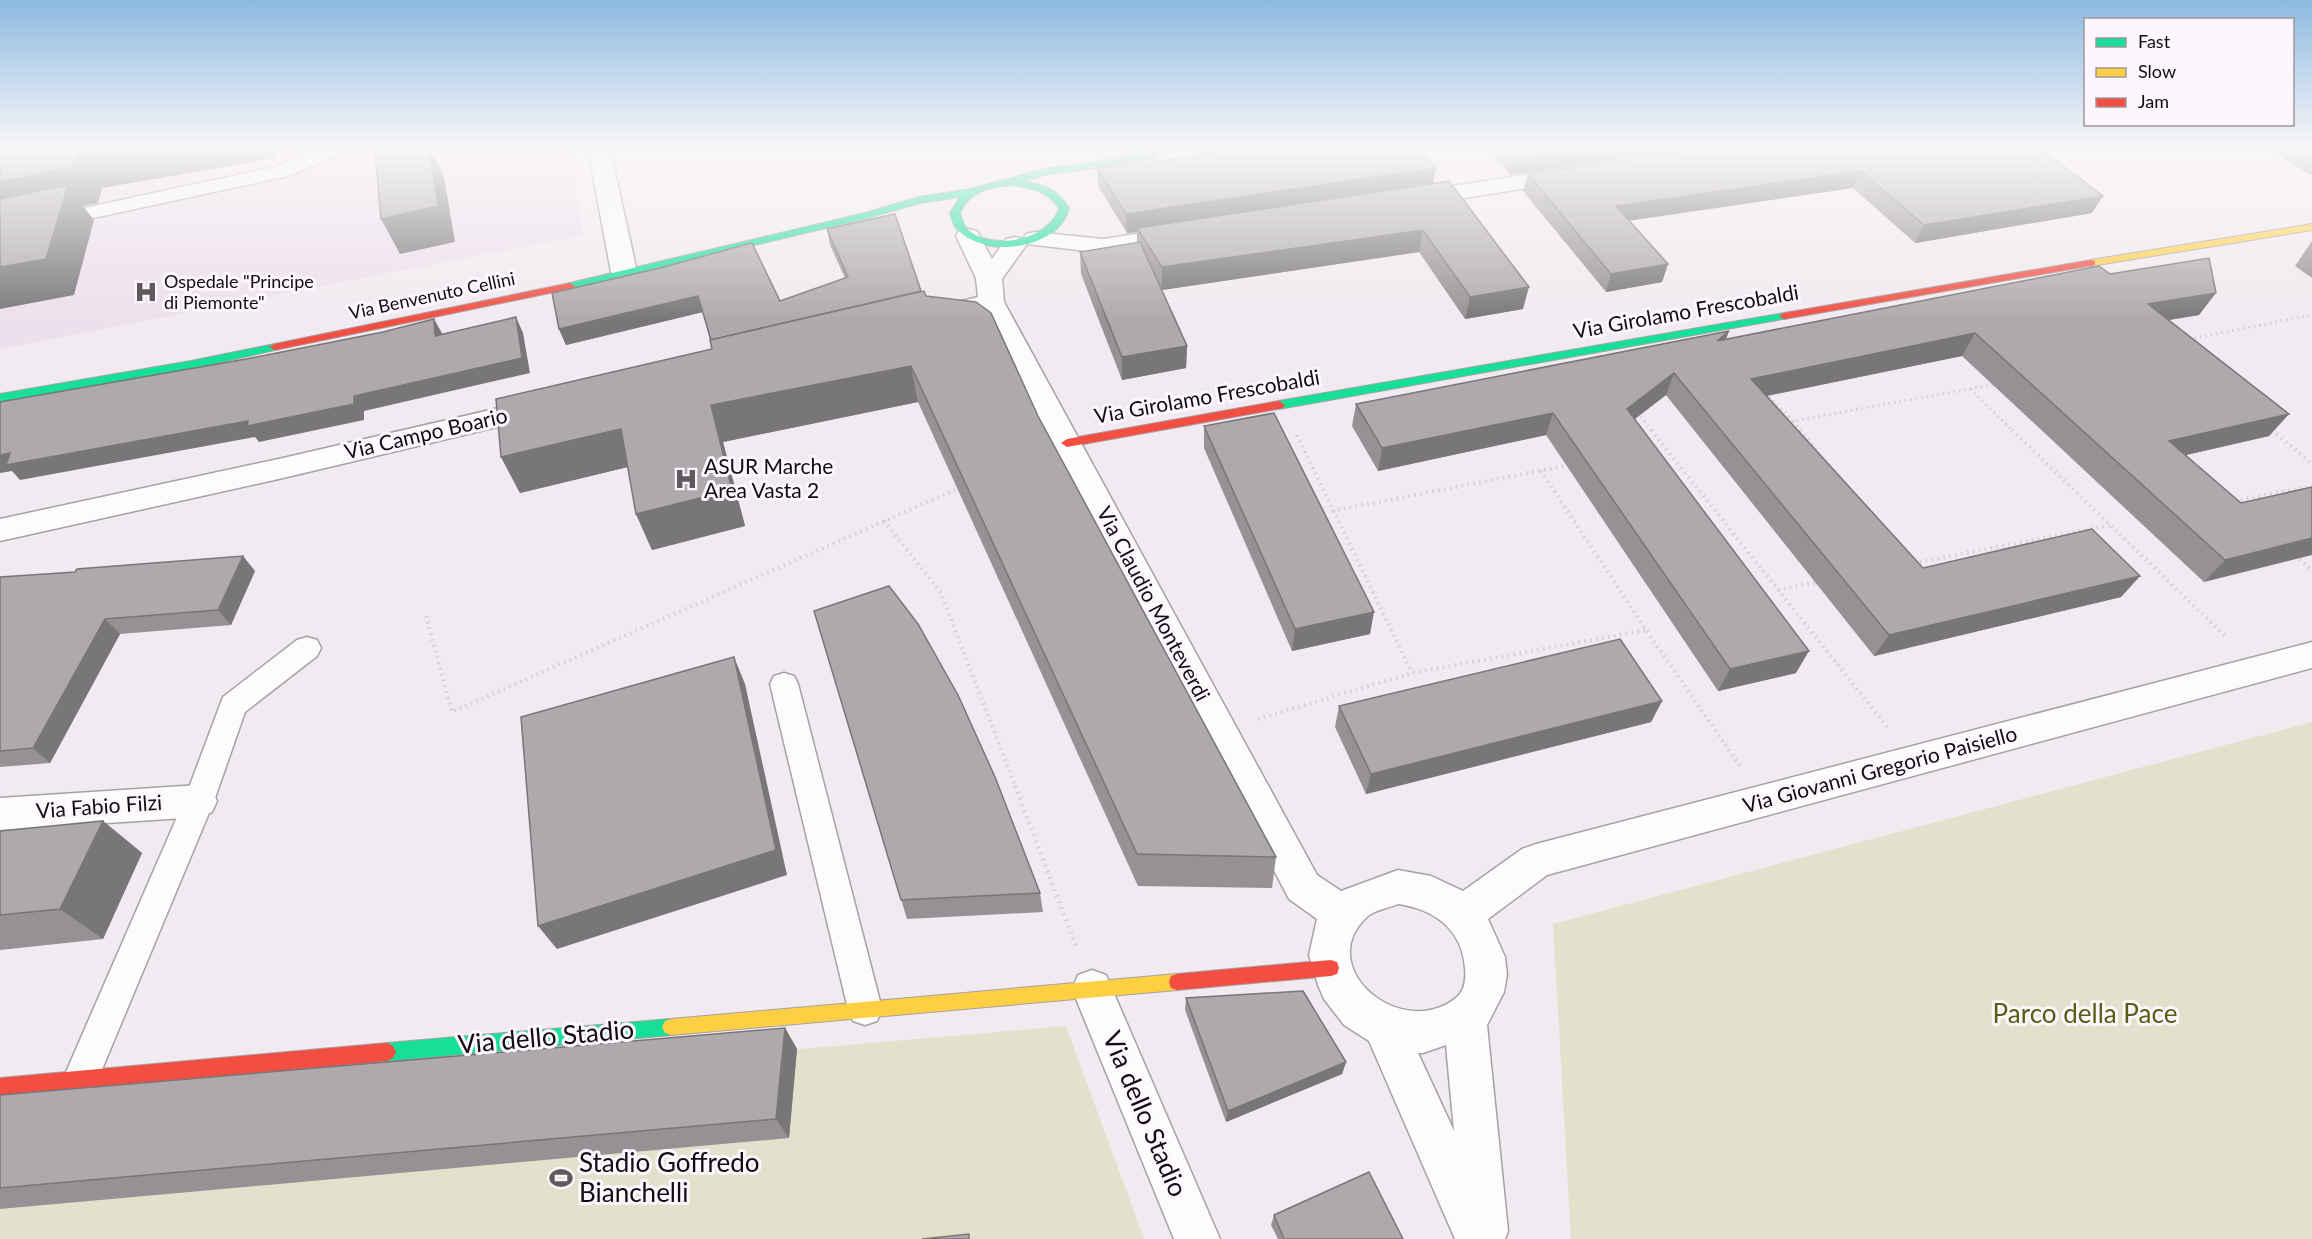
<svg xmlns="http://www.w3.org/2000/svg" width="2312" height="1239" viewBox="0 0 2312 1239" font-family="Lato,sans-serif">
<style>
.built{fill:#eddfeb}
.green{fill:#e3e1cc}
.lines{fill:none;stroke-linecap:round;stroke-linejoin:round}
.lane-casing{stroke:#a6a1a5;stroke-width:3}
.street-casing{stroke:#a6a1a5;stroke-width:3}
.fast-casing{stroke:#a6a1a5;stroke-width:2}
.slow-casing{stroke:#a6a1a5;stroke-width:2}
.jam-casing{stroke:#a6a1a5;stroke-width:2}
.path-far2{stroke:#d2cfd1;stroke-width:3;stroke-dasharray:1.5 4;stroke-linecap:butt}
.path-far1{stroke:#d2cfd1;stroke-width:4;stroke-dasharray:1.5 4.5;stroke-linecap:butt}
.path{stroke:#d2cfd1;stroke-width:4.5;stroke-dasharray:1.5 5;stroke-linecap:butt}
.lane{fill:#fdfcfd;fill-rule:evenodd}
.street{fill:#fdfcfd;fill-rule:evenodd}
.fast{fill:#16e098;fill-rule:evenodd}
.slow{fill:#ffcf43;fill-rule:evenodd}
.jam{fill:#f24e42;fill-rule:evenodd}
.wall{fill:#959195}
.shaded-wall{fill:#797679}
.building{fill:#ada9ad;stroke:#797679;stroke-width:1.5}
.labels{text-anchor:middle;stroke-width:6;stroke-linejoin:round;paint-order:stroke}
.far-poi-label{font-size:18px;fill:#110c10;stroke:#fef6fd;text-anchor:start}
.far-street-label{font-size:18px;fill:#110c10;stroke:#fef6fd}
.street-label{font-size:21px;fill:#110c10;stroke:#fef6fd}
.poi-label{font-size:21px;fill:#110c10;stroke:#fef6fd;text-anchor:start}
.near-park-label{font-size:26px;fill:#5a5c14;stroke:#fef6fd}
.near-street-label{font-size:26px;fill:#110c10;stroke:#fef6fd}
.near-poi-label{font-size:26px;fill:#110c10;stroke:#fef6fd;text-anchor:start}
</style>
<rect width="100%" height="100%" fill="#f1eaf0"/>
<!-- built -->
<path class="built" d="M0,149H570L583,235L0,349Z"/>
<!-- green -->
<g class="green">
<path d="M2312,722V1239H1571L1553,924Z"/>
<path d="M1066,1026L1144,1239H0V1118Z"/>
</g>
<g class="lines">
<!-- lane casing -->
<g class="lane-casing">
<g id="lane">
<path d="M320,149H344L342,153L288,176L0,238V226L275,167Z"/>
<path d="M307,637L317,640L321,648L317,656L245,712L214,801L93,1091L81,1097L69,1091L63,1079L184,801L223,697L297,640Z"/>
<path d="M784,673L794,676L798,684L882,1009L877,1021L865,1025L853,1021L848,1009L770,684L774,676Z"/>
</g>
</g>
<!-- street casing -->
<g class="street-casing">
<g id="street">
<path d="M588,149H610L637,272L633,277L624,280L615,277L611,272Z"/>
<path d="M1570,168L1578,170L1582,175L1578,180L1413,206L1405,204L1401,199L1405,194L1413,192Z"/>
<path d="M1182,227L1191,229L1194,234L1191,239L1103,253L1027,244L1002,279L1004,302L1317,875L1341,891L1398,870L1431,876L1463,891L1522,849L1536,844L2312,642V668L1547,875L1488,919L1505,957L1507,975L1504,992L1487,1025L1508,1231L1505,1239H1455L1369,1041L1344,1025L1324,999L1318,985L1309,955L1317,919L1289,899L983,312L938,323L929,321L925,315L929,309L978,297L976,278L956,236L959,231L968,229L977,231L992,259L1006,239L1015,237L1023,239L1026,234L1035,232L1103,239ZM1398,904C1434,909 1462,929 1465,968C1466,978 1465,990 1457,997C1402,1043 1311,967 1368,916C1375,910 1389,908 1398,904ZM1446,1045L1454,1131L1418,1053H1423Z"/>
<path d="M542,398L552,400L556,407L552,414L283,478L0,541V519L283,458Z"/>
<path d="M199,785L212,790L217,801L212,812L199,817L0,830V798Z"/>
<path d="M1092,970L1106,975L1220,1239H1174L1072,989L1078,975Z"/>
</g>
</g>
<!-- fast casing -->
<g class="fast-casing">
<g id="fast">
<path d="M1162,149H1179L1174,152L1096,168L1045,175L1024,181C1044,185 1058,190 1069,208C1059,250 985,259 958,230C953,225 952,219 950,213L960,197L920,203L868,218L570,289L565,286L570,283L865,213L919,197L970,189L1044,169L1096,162ZM1012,185C1031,188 1048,191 1059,208C1051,241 985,253 965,226C963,223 961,217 960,213C969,191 990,187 1012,185Z"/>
<path d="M1784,313L1788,314V318L1279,409L1273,405L1279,401Z"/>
<path d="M275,344L279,345V349L191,369L0,402V394L191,361Z"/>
<path d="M671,1019L677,1021L680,1027L677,1033L671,1035L387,1061L381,1058L378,1052L381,1046L387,1043Z"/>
</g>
</g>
<!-- slow casing -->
<g class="slow-casing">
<g id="slow">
<path d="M2312,224V230L2091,266L2086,263L2091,260Z"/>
<path d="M1177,974L1183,976L1185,982L1183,988L1177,990L671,1035L665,1033L662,1027L665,1021L671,1019Z"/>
</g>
</g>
<!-- jam casing -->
<g class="jam-casing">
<g id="jam">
<path d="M2091,260L2095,261V265L1784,319L1779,316L1784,313Z"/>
<path d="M570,283L575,286L574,288L275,350L269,347L275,344Z"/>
<path d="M1279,401L1285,405L1283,408L1067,447L1061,443L1067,439Z"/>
<path d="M1331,960L1337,962L1339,968L1337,974L1331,976L1177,990L1171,988L1169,982L1171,976L1177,974Z"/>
<path d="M387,1043L393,1046L396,1052L393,1058L387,1061L0,1096V1078Z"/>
</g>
</g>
<!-- path-far2 -->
<g class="path-far2">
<path d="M2189,339L2312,315"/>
<path d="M1970,389L2013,431"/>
<path d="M1765,393L1793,421"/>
<path d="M1637,412L1652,431"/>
<path d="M2271,429L2273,431"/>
<path d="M1801,431L1793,421L1996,384"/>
</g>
<!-- path-far1 -->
<g class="path-far1">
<path d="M1651,430L1888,728"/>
<path d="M1800,430L1817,451"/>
<path d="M2012,430L2227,638"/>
<path d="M2272,430L2312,464"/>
<path d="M1297,435L1412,673"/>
<path d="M1541,471L1646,630L1740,766"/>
<path d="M2235,501L2312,486"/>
<path d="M1332,511L1569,465"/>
<path d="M884,521L941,593L1016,788"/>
<path d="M2295,555L2312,570"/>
<path d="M1914,563L2111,525"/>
<path d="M1778,590L1818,582"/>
<path d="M426,616L452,712L957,489"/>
<path d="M1258,719L1412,673L1646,630"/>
</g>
<!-- path -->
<path class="path" d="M1015,786L1076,946"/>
<!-- lane -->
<use href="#lane" class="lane"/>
<!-- street -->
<use href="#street" class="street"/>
<!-- fast -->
<use href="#fast" class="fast"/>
<!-- slow -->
<use href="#slow" class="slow"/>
<!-- jam -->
<use href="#jam" class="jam"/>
</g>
<!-- wall -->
<g class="wall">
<path d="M1488,149H1685L1510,175Z"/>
<path d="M2040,149L2092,213L1915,243L1853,188L1629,221L1668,264L1662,282L1606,292L1523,191L1528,174Z"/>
<path d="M2269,149H2312V174L2310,175Z"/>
<path d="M1159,162L1436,168L1433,184L1523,309L1465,319L1419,252L1162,290L1160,286L1187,346L1186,368L1122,380L1081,274L1080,252L1137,243V232L1127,233L1098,186L1097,168Z"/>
<path d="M827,229L921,291L1038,416L1276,857L1272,888L1138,886L918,402L723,442L745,526L652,550L636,514L628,467L520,493L501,457L712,349L703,312L566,345L559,329L780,301L845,278L830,245Z"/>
<path d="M2312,241V278L2295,266Z"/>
<path d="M2110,274L2199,315L2169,320L2289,414L2269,436L2186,455L2241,503L2312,487L2204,582L1962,356L1767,396L1923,568L2140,576L2121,597L1874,656L1666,395L1635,419L1796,673L1718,691L1546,435L1378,471L1352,426L1356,404L1729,331L1726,339Z"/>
<path d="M1204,426L1370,634L1292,651L1204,448Z"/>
<path d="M255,571L231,625L120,634L50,763L0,767V577Z"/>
<path d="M814,611L1040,893L1043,912L907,919Z"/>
<path d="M1662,701L1651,722L1366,794L1335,727L1339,706Z"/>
<path d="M103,821L142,853L103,939L0,950V831Z"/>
<path d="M1186,998L1346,1062L1342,1074L1226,1122L1185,1010Z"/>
<path d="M785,1028L797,1049L789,1138L0,1209V1095Z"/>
<path d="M1274,1215L1403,1239H1278L1271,1225Z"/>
</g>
<!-- shaded-wall -->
<g class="shaded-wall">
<path d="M100,149H277L276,158L102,188L98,203L83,206L94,220L74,295L0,309V182L78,152Z"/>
<path d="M429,149H431L444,177L455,242L400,254L381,219Z"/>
<path d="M1576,149H1685L1510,175L1514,158Z"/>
<path d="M1436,168L1432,187L1137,228V232L1127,233L1126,214Z"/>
<path d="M1861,171L1853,188L1610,223L1616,206Z"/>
<path d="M2103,196L2092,213L1915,243L1924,225Z"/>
<path d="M1423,230L1419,252L1162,290V267Z"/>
<path d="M1668,264L1662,282L1606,292L1611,274Z"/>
<path d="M1529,287L1523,309L1465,319L1470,297Z"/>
<path d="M2216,293L2199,315L2132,326L2148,304Z"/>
<path d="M698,296L703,312L566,345L559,329Z"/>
<path d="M516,317L523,333L530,373L364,411V420L259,442L255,437L20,480L12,471L0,473V455L248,421L354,396Z"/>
<path d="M434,319L443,335L435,336Z"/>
<path d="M1729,331L1720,354L1717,341Z"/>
<path d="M1975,333L1962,356L1741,401L1751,379Z"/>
<path d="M1187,346L1186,368L1122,380V357Z"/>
<path d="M911,366L918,402L723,442L745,526L652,550L636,514L711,405Z"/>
<path d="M1674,373L1666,395L1619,431L1627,409Z"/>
<path d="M1553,413L1546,435L1378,471L1382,448Z"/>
<path d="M2289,414L2269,436L2151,463L2169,441Z"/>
<path d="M621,429L636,465L520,493L501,457Z"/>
<path d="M2312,538V555L2204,582L2225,560Z"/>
<path d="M243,556L255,571L231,625L218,610Z"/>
<path d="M2140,576L2121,597L1874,656L1889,635Z"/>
<path d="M1374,612L1370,634L1292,651L1295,629Z"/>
<path d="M105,619L120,634L50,763L33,748Z"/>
<path d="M1809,651L1796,673L1718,691L1730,669Z"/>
<path d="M734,657L745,684L787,875L557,949L538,926Z"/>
<path d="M1662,701L1651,722L1366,794L1371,774Z"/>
<path d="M103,821L142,853L103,939L60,909Z"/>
<path d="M785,1028L797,1049L789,1138L776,1119Z"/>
<path d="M1346,1062L1342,1074L1226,1122L1228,1111Z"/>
</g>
<!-- building -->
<g class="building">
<path d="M0,149H100L78,152L73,167L0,182Z"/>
<path d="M392,149H429L438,206L381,219L375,152Z"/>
<path d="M1228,149H1421L1436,168L1126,214L1097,168L1154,156L1159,162Z"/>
<path d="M1506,149H1576L1514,158Z"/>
<path d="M1697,149H2040L2103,196L1924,225L1861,171L1616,206L1668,264L1611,274L1528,174Z"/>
<path d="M2304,149H2312V154Z"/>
<path d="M1449,181L1529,287L1470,297L1423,230L1162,267L1137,228Z"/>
<path d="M68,185L46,259L0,267V199Z"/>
<path d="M895,214L921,291L711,340L698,296L559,329L552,293L660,268L752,243L780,301L848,277L827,229Z"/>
<path d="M1140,242L1187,346L1122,357L1080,252Z"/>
<path d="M2209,258L2216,293L2148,304L2289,414L2169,441L2241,503L2312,487V538L2225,560L1975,333L1751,379L1923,568L2092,529L2140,576L1889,635L1674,373L1627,409L1809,651L1730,669L1553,413L1382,448L1356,404L1729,331L1717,341L2099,266L2110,274Z"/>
<path d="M924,291L926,296L976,302L991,313L1038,416L1276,857L1137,854L911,366L711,405L732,490L636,514L621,429L501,457L496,399L712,349L710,340Z"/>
<path d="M516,317L522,358L354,396V404L247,426L248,421L6,465L10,453L0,455V402L246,359L383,332L434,319L435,336Z"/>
<path d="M1274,413L1374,612L1295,629L1204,426Z"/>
<path d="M243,556L218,610L105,619L33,748L0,751V577L75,572L77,569Z"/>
<path d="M889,586L918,624L958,695L995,777L1040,893L901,900L814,611Z"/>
<path d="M1620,639L1662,701L1371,774L1339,706Z"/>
<path d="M734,657L776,850L538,926L521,717Z"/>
<path d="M103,821L60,909L0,915V831Z"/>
<path d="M1303,991L1346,1062L1228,1111L1186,998Z"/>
<path d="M785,1028L776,1119L0,1188V1095Z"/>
<path d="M1369,1172L1403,1239H1284L1274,1215Z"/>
<path d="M969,1234V1239H922Z"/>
</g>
<!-- sky -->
<linearGradient id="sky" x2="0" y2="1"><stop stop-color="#8dbae1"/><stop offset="0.46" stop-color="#f9f6f8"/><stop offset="1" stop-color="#f9f6f8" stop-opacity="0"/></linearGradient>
<rect width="2312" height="322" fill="url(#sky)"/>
<!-- icons -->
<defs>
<g id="hospital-bare" transform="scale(1.8)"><path d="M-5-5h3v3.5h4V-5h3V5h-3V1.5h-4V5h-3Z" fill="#5f5a5e" stroke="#fef6fd" stroke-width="2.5" paint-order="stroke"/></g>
<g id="stadium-bare" transform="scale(1.8)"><path d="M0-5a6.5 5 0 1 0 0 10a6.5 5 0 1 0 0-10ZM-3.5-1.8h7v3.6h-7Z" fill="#5f5a5e" stroke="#fef6fd" stroke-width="2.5" paint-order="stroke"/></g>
</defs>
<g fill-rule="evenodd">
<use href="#hospital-bare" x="146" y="292"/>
<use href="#hospital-bare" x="686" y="479"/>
<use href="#stadium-bare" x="561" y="1178"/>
</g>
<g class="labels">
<!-- far-poi labels -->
<g class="far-poi-label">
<text x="164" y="288">Ospedale "Principe<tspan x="164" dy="21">di Piemonte"</tspan></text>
</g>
<!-- far-street labels -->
<g class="far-street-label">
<text transform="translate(432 296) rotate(-12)" y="6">Via Benvenuto Cellini</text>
</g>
<!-- street labels -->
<g class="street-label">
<text transform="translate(1686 312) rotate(-10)" y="7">Via Girolamo Frescobaldi</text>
<text transform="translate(1207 397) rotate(-10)" y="7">Via Girolamo Frescobaldi</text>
<text transform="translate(426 434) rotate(-13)" y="7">Via Campo Boario</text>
<text transform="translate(1153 604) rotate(62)" y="7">Via Claudio Monteverdi</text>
<text transform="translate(1880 770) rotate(-15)" y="7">Via Giovanni Gregorio Paisiello</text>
<text transform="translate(99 807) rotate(-4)" y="7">Via Fabio Filzi</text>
</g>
<!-- poi labels -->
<g class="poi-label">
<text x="704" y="474">ASUR Marche<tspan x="704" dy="24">Area Vasta 2</tspan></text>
</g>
<!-- near-park labels -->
<g class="near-park-label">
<text x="2085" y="1023">Parco della Pace</text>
</g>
<!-- near-street labels -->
<g class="near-street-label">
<text transform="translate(546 1037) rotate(-5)" y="9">Via dello Stadio</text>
<text transform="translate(1145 1114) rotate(67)" y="9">Via dello Stadio</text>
</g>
<!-- near-poi labels -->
<g class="near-poi-label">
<text x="579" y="1172">Stadio Goffredo<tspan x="579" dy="30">Bianchelli</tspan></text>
</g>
</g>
<!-- legend -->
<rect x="2084" y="18" width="210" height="108" fill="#fef6fd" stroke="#9f989e" stroke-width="1.5"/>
<rect x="2096" y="38" width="30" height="9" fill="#16e098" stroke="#9f989e" stroke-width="1.5"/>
<text x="2138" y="48" font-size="18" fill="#110c10">Fast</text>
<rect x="2096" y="68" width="30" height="9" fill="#ffcf43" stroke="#9f989e" stroke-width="1.5"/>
<text x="2138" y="78" font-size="18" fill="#110c10">Slow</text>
<rect x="2096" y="98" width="30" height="9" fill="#f24e42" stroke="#9f989e" stroke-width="1.5"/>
<text x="2138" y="108" font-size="18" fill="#110c10">Jam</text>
</svg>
